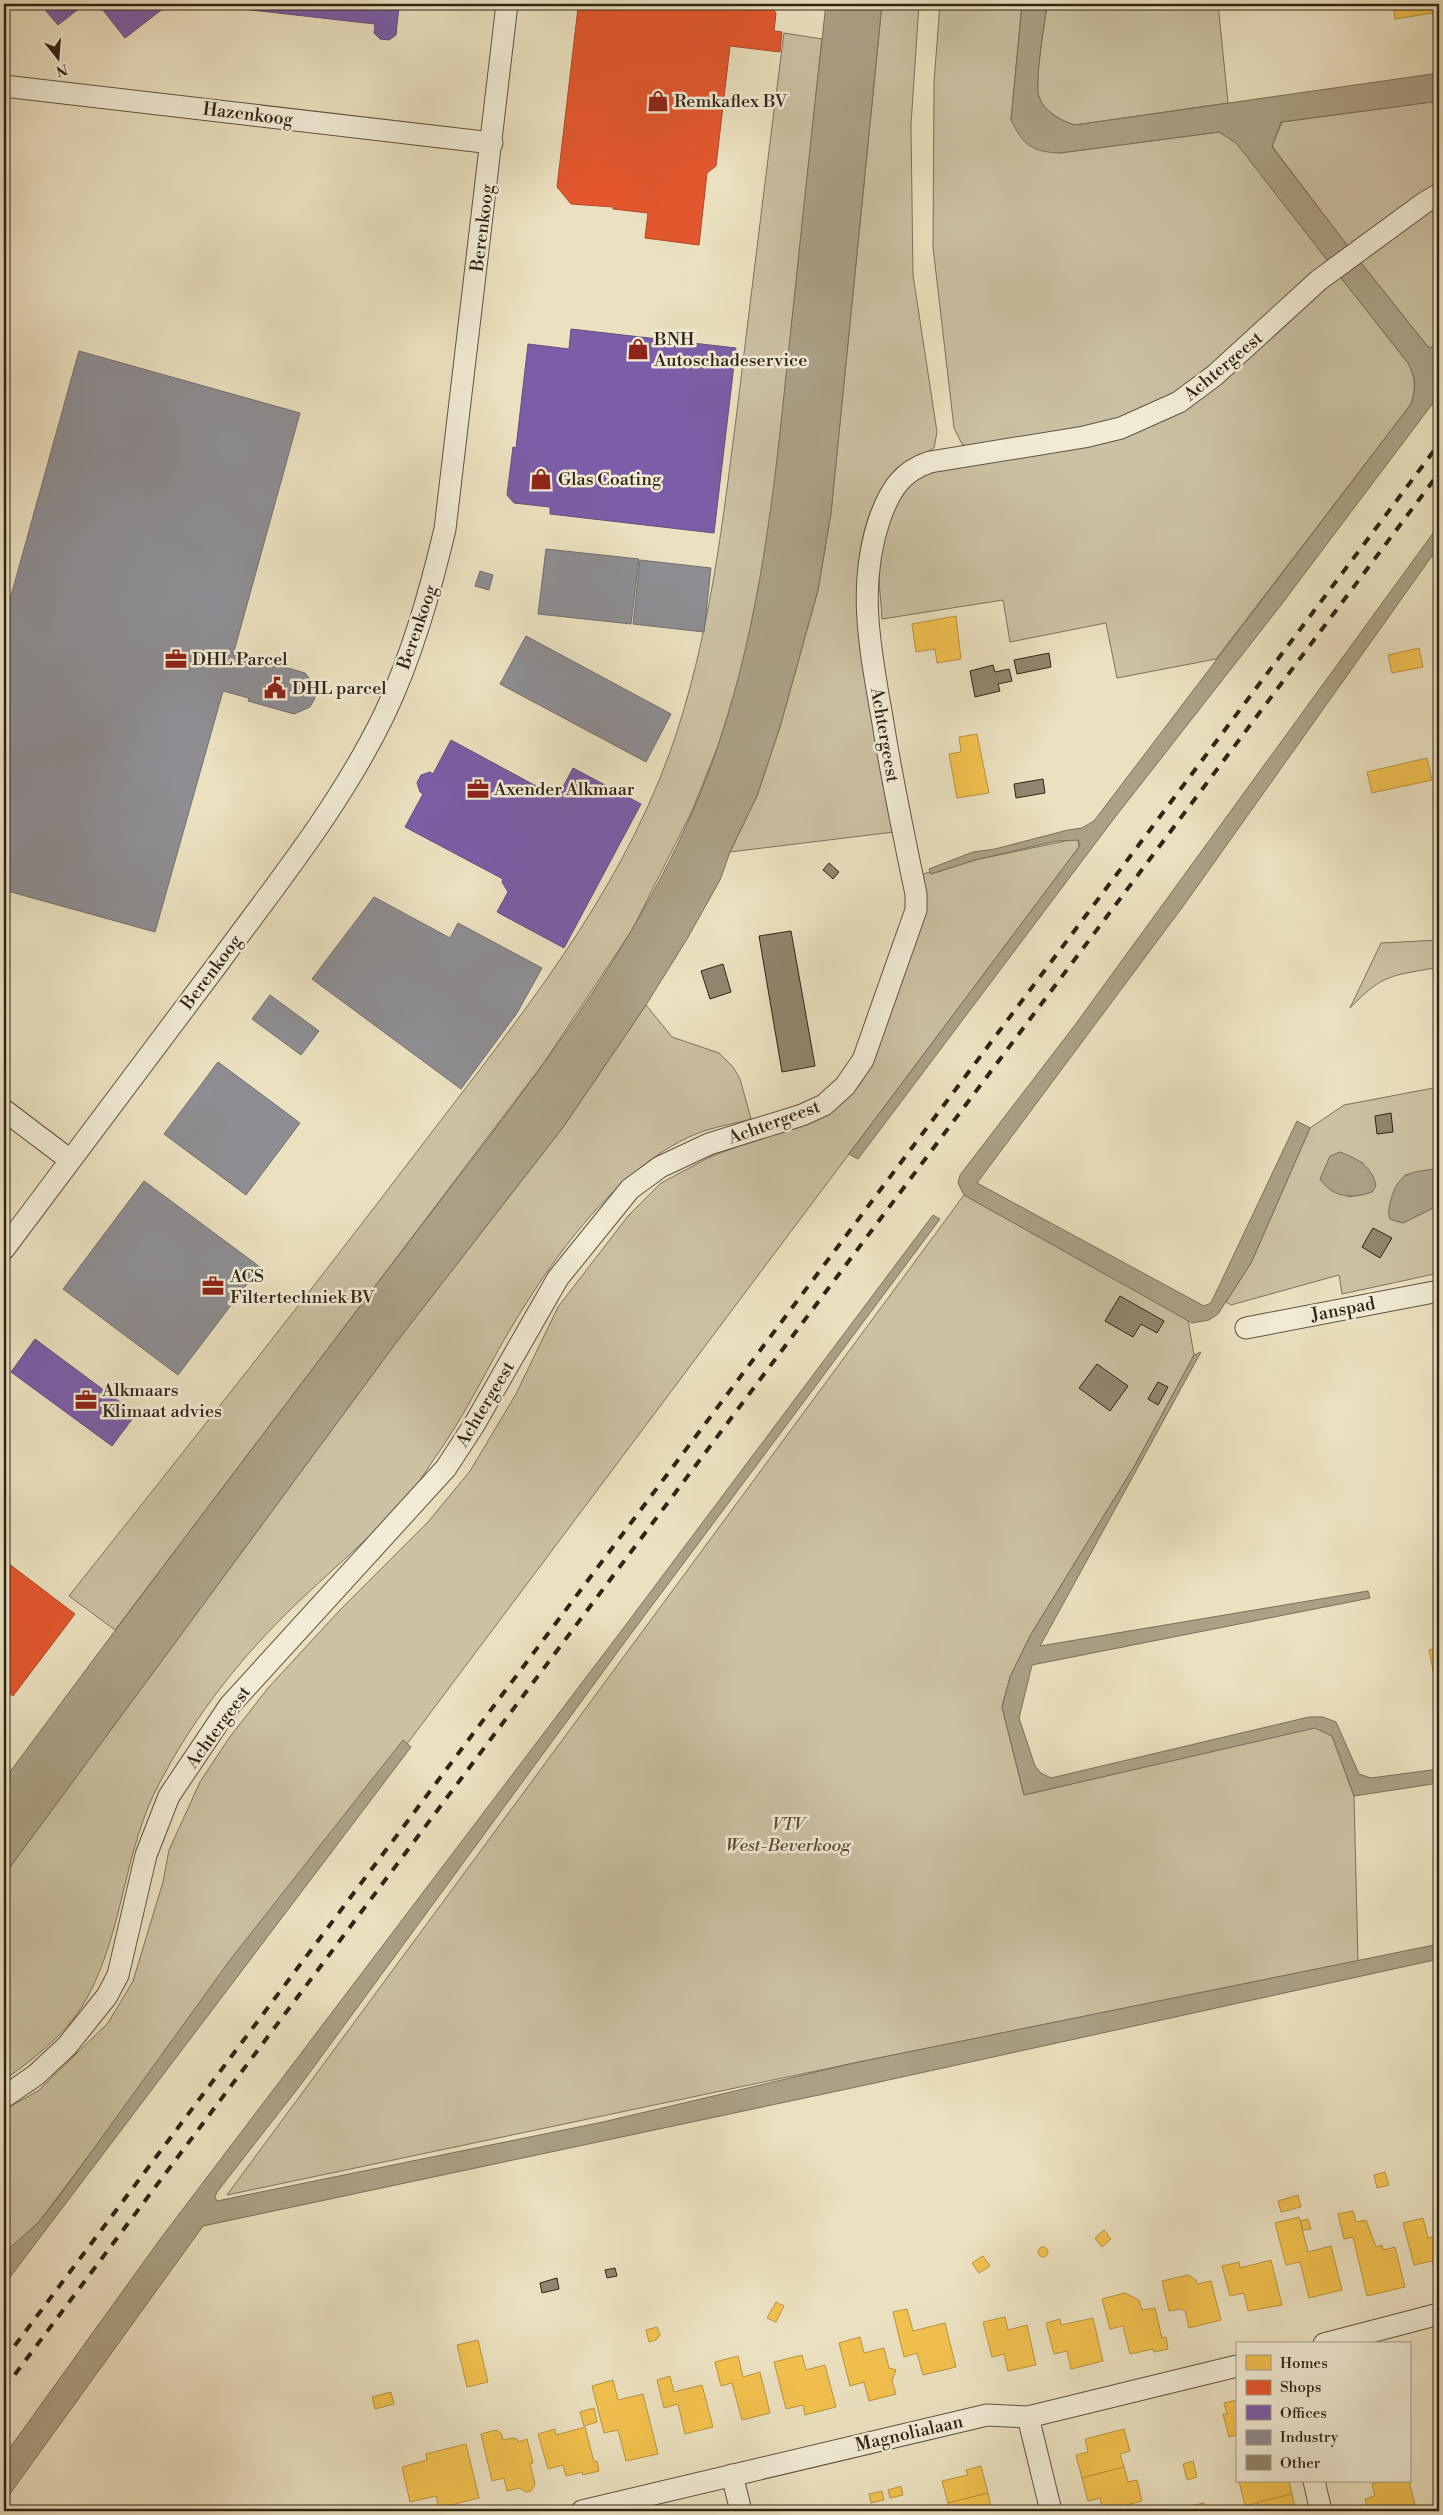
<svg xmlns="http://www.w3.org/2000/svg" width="1443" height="2515" viewBox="0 0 1443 2515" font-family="'Libre Bodoni',serif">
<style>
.green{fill:#cbc1a3;stroke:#7e725c;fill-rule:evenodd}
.water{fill:#aba186;stroke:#7a6f59}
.homes{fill:#f2c14e;stroke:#b8923d}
.shops{fill:#e4572e;stroke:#ae4827}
.offices{fill:#7b5ea7;stroke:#644d7c}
.industry{fill:#8d8d92;stroke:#716e6d}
.building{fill:#91866e;stroke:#302416}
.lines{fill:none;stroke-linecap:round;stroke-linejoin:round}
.minor-casing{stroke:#5f5340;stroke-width:23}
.minor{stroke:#f2ecd6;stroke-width:21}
.rail{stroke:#302416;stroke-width:4;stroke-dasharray:9 9;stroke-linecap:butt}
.labels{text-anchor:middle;stroke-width:5;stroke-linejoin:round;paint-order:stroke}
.poi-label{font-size:18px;fill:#302416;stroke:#f2ecd6;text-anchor:start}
.street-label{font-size:18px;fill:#302416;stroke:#f2ecd6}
.park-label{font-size:18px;font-style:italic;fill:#574b39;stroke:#f2ecd6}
</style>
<rect width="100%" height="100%" fill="#ebe1c0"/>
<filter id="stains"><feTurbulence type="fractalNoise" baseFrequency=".004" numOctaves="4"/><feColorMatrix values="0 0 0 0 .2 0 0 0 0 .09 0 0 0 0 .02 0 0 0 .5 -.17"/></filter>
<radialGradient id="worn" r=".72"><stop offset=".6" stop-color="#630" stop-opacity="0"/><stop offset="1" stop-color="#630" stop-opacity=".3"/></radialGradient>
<!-- green -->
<g class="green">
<path d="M882,4H919L911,125L913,275L937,432L934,448C921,457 902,461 892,474C840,541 860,629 873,705C880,747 887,790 894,832L730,852L757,796L780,727L818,590L831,513Z"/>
<path d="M940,4H1022L1011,120L1060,153L1219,132L1236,142L1331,265L1198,381L1132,417L971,449L962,444L954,428L933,247L934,82Z"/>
<path d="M1047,4H1218L1228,103L1075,125C1062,121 1044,112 1039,97C1034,82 1045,22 1047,4Z"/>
<path d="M784,33L822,39L772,512L756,610L740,676L718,746L692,811L632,930L543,1064L115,1630L69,1596C189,1445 309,1294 425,1141C519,1018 617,899 670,752C710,640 723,520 738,403C753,280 768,156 784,33Z"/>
<path d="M1439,101V186L1350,249L1272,146L1282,122Z"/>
<path d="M1439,202V349L1428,347L1358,259Z"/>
<path d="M1338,274L1408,363C1416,378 1416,388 1411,404L1216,659L1117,678L1106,623L1010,642L1003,600L882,619C881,597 877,572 879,550C882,528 902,490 916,474L1126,434Z"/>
<path d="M1070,840H1078L1079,847L410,1740L230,1968L38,2223L4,2254V2110L38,2091L108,2023L133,1981L163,1882L169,1850L200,1782L229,1738L268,1688L340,1610L428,1522L470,1471L516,1394L558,1307L628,1216L661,1183L710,1157L786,1128L848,1097L860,1084L869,1068L921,875L929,872L931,874L975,860Z"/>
<path d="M1439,940V967C1394,976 1384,972 1350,1008L1381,943Z"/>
<path d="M646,1005L672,1037L719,1053L733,1067L740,1079L751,1119C733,1124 713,1127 696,1134C608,1170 534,1284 490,1365C472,1399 454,1431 432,1462C424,1474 416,1487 407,1498C360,1549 304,1592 258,1643C220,1685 186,1732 160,1782C124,1848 124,1929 88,1996C70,2031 35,2058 4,2080V1875L395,1344L564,1126Z"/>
<path d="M1439,1087V1168L1405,1175L1390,1219L1403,1223L1439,1205V1273L1342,1294L1339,1275L1231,1305L1226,1302L1251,1263L1310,1128L1344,1105ZM1340,1152L1363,1163L1372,1192L1348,1197Z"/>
<path d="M964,1195L1188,1320L1194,1355L1135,1465L1030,1636L1010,1677L1002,1707L1024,1795L1315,1727L1332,1736L1354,1796L1358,1961L854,2063L227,2195Z"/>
</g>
<!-- water -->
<g class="water">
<path d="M826,4H882L831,513L818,590L780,727L757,796L730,852L720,880L687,939L646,1005L564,1126L395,1344L4,1875V1780C134,1604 267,1429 399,1255C520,1095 654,936 719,743C760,620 774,494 787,366C800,245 812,124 826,4Z"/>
<path d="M1022,4H1047C1045,22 1034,82 1039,97C1044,112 1061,121 1075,125L1439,73V101L1281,122L1272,147L1350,249L1331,265L1236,143L1219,132L1060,153C1032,152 1023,145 1011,120Z"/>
<path d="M1358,259L1428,347L1439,349V395L1281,605L1112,821L858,1159L849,1154L1079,847L1080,843L1078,840L1057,841L975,860L931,874L929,869L973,852L995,849L1068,830L1082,828L1094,821L1411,404C1416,388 1416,378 1408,363L1338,274Z"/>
<path d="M1439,525V546L1184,905L977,1183L1204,1306L1211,1303L1297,1121L1310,1128L1251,1263L1218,1314L1209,1320L1192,1323L964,1195L958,1183L960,1175L1075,1025Z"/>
<path d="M1340,1152C1358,1159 1372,1166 1376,1186L1372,1192C1352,1199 1333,1198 1320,1179L1330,1156Z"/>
<path d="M1439,1168V1205L1403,1223L1390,1219C1387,1211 1390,1203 1392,1196C1401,1169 1414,1173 1439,1168Z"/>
<path d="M933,1215L940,1219L630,1635L302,2083L217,2192L215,2197L217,2201L603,2122L854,2063L1439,1944V1959L861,2086L203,2226L4,2502V2456L161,2238L622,1630Z"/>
<path d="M1201,1352L1040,1646L1368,1591L1370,1598L1032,1665L1019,1718L1035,1766L1041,1773L1051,1778L1309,1717H1323L1336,1722L1359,1774L1371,1778L1439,1769V1783L1354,1796L1332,1736L1315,1728L1024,1795L1002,1707L1010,1677L1030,1636L1135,1465L1194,1355Z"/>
<path d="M403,1740L411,1747L4,2285L5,2252L38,2223L61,2194L230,1960Z"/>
</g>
<!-- homes -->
<g class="homes">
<path d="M1393,4H1439V12L1395,19Z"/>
<path d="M956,616L961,659L937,663L935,649L916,652L912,624Z"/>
<path d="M1419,648L1423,667L1392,673L1388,655Z"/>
<path d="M977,734L989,793L957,798L949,754L961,752L959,737Z"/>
<path d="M1427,758L1432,780L1372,793L1367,772Z"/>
<path d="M1437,1648H1439V1700L1429,1650Z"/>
<path d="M1385,2172L1389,2185L1377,2188L1374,2175Z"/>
<path d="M1298,2195L1301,2207L1281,2212L1278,2201Z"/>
<path d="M1353,2211L1356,2222L1366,2220L1376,2247L1382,2245L1383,2250L1395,2247L1405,2287L1367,2296L1353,2237L1344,2239L1338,2214Z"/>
<path d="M1299,2217L1308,2252L1331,2246L1342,2290L1309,2298L1300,2262L1286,2265L1275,2223Z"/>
<path d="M1423,2218L1428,2238L1439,2235V2278H1437L1432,2261L1414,2265L1403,2223Z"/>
<path d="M1308,2219L1311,2229L1303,2230L1300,2221Z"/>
<path d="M1104,2230L1111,2239L1102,2247L1095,2238Z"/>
<circle cx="1043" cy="2252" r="5"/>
<path d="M983,2256L990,2266L979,2273L972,2263Z"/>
<path d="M1271,2260L1282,2305L1248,2311L1244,2293L1230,2296L1222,2266L1239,2262L1240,2268Z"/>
<path d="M1188,2275L1196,2280L1197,2284L1211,2281L1221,2320L1189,2328L1185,2311L1181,2309L1169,2311L1162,2281Z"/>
<path d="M1125,2293L1139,2300L1142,2310L1155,2308L1162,2338L1166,2337L1168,2349L1154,2352L1153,2349L1130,2354L1123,2326L1110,2329L1102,2299Z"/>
<path d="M776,2302L784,2306L776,2322L767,2318Z"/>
<path d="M907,2309L913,2331L945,2323L956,2367L923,2375L917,2353L904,2357L893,2312Z"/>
<path d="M1005,2317L1008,2330L1027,2325L1036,2365L1008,2371L1004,2354L992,2357L983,2322Z"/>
<path d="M1093,2318L1103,2361L1071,2369L1067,2351L1054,2354L1046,2323L1060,2319L1061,2325Z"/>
<path d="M657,2327L660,2335L656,2340L649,2342L646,2330Z"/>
<path d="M860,2337L864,2353L884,2348L889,2368L896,2370L892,2381L896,2394L869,2401L864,2382L850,2386L839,2343Z"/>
<path d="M478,2340L488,2382L467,2387L457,2345Z"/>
<path d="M802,2355L806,2370L825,2365L836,2407L805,2415L803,2405L786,2409L774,2362Z"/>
<path d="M738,2356L743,2377L760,2372L770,2413L742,2420L732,2383L721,2386L715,2362Z"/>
<path d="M670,2376L674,2392L702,2385L713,2427L685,2434L678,2404L664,2408L657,2380Z"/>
<path d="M613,2380L618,2400L643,2394L658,2454L626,2461L618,2430L604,2433L592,2386Z"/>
<path d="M391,2392L394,2404L375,2409L372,2397Z"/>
<path d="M1237,2400V2435L1229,2437L1223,2414H1227L1224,2403Z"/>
<path d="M594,2408L597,2422L584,2426L580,2412Z"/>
<path d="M1439,2416V2430H1437L1433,2418Z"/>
<path d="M585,2427L594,2462L597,2461L599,2471L583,2475L582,2472L566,2476L563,2465L548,2469L538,2434L555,2429L556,2435Z"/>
<path d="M1124,2429L1130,2451L1120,2454L1124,2467L1082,2478L1076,2455L1088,2452L1085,2439Z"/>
<path d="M496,2430L501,2433L503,2440L513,2438L517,2439L518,2442L527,2439L533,2463L530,2464L535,2484L531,2491L526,2492L519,2488L507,2491L504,2478L492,2481L481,2434Z"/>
<path d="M466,2444L479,2498L439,2508L436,2496L410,2502L402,2467L427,2460L426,2454Z"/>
<path d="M1193,2461L1197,2477L1187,2480L1183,2464Z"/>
<path d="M981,2466L988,2493L948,2503L942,2481L968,2475L966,2470Z"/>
<path d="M1124,2467L1128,2482L1137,2480L1142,2501L1103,2511L1100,2498L1088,2501L1082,2478Z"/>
<path d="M1239,2481H1289L1292,2494L1245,2506Z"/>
<path d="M1382,2481H1409L1416,2509L1407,2511H1368L1365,2499L1375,2496L1372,2484Z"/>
<path d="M901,2486L903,2495L890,2498L888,2490Z"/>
<path d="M882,2491L884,2500L871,2503L869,2494Z"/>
<path d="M988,2493L992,2511H950L948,2503Z"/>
<path d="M1292,2494L1296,2511H1260L1258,2502Z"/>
<path d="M1204,2503L1206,2511H1195L1194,2505Z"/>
<path d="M1129,2505L1131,2511H1106Z"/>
<path d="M1184,2507L1185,2511H1176L1175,2509Z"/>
</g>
<!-- shops -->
<g class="shops">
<path d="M587,4H769L776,13L774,31L782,32L780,52L730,46L716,166L707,173L699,245L645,238L648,213L613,209V207L571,204L557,187L578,8L586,9Z"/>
<path d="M4,1560L75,1614L13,1696L4,1689Z"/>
</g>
<!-- offices -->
<g class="offices">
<path d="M4,4H12L4,11Z"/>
<path d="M40,4H85L58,25Z"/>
<path d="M98,4H164V8L125,38Z"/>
<path d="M217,4H411L407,7L399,6L396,35L389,40L380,39L374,33L375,24L216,6Z"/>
<path d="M571,329L736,348L714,533L550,514V507L514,503L507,495L513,447L516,448L528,344L569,349Z"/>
<path d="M451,740L549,793L550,790L559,787L562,789L573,768L641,804L564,948L497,912L508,892L502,882L503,879L405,827L423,794L420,792L417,783L421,775L430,772L433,774Z"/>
<path d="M35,1339L136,1414L112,1446L11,1372Z"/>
</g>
<!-- industry -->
<g class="industry">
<path d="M79,351L300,413L233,655L259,663L260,660L305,673L315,686V698L310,707L294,714L248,701L249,698L223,691L155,932L4,890V621Z"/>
<path d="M546,549L639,559L631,624L538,614Z"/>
<path d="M640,560L711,568L704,632L633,624Z"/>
<path d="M480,571L493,575L489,590L475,586Z"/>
<path d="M526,636L671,714L646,762L500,684Z"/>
<path d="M374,897L450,938L458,923L542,968L517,1013L461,1089L312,979Z"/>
<path d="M270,995L319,1031L301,1055L252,1019Z"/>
<path d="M218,1062L300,1123L246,1195L164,1134Z"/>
<path d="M144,1181L260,1267L178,1375L63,1289Z"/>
</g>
<!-- building -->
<g class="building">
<path d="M1049,653L1051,667L1017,674L1014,660Z"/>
<path d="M993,665L995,672L1009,669L1012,681L998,684L1000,691L975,697L970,671Z"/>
<path d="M1043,779L1045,793L1016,798L1014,784Z"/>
<path d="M829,863L839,872L833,879L823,870Z"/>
<path d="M791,931L815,1066L782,1072L759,936Z"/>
<path d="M723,964L731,992L710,999L701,971Z"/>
<path d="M1391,1113L1393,1132L1377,1134L1375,1116Z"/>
<path d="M1373,1228L1392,1238L1380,1258L1362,1247Z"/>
<path d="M1120,1296L1164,1321L1157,1333L1141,1324L1133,1337L1105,1321Z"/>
<path d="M1097,1364L1128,1386L1110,1411L1079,1388Z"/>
<path d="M1158,1382L1168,1387L1158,1405L1148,1399Z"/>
<path d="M615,2268L617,2276L607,2278L605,2270Z"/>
<path d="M557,2278L559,2289L542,2293L540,2283Z"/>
</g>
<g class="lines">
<!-- minor casing -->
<g class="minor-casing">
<g id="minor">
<path d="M4,86L492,143"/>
<path d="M4,1110L70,1160"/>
<path d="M4,1249C76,1153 148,1057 220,961C278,882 341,804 384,715C412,656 430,592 445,529L507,4"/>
<path d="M1246,1328L1439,1291"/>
<path d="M4,2097L36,2075L67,2046L107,1996L118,1975L146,1855L169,1796L230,1705L446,1468L474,1425L558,1278L630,1189L660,1167L709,1144L802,1115L824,1105L845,1086L863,1060L916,910V894C904,837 892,780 883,723C871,653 856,587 880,518C890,490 902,471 930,462L1084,437L1121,428L1179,402L1214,376L1319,280L1424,203L1439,194"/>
<path d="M1324,2344L1439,2314"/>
<path d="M1028,2417L1051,2511"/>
<path d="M732,2475L741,2511"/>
<path d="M1314,2481L1321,2511"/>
<path d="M582,2511L987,2415L1028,2417L1237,2366"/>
</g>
</g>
<!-- minor -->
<use href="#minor" class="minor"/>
<!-- rail -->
<g class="rail">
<path d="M4,2360L1439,444"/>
<path d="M4,2389L1439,473"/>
</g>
</g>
<!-- icons -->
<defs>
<g id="shop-bare" transform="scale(1.725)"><path d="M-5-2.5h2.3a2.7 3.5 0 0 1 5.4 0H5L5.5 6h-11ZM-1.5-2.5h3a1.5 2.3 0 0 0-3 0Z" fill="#8f2418" stroke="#f2ecd6" stroke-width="2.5" paint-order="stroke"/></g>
<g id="office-bare" transform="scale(1.725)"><path d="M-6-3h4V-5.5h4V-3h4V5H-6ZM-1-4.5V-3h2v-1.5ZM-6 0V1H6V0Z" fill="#8f2418" stroke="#f2ecd6" stroke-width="2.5" paint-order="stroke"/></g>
<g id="civic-bare" transform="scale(1.725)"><path d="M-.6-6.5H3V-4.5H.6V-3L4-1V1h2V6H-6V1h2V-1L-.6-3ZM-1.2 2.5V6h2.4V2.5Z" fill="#8f2418" stroke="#f2ecd6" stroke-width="2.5" paint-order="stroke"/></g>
</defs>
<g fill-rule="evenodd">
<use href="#shop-bare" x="658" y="101"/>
<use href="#shop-bare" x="638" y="349"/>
<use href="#shop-bare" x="541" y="479"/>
<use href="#office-bare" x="176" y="659"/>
<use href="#civic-bare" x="275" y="688"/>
<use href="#office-bare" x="478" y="789"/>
<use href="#office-bare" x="213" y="1286"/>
<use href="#office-bare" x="86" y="1400"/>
</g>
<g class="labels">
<!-- poi labels -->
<g class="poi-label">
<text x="674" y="107">Remkaflex BV</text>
<text x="654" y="345">BNH<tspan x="654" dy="21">Autoschadeservice</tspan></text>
<text x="558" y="485">Glas Coating</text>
<text x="192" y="665">DHL Parcel</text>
<text x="292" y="694">DHL parcel</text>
<text x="494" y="795">Axender Alkmaar</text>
<text x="230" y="1282">ACS<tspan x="230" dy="21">Filtertechniek BV</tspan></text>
<text x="102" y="1396">Alkmaars<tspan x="102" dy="21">Klimaat advies</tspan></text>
</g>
<!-- street labels -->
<g class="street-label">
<text transform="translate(248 114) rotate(7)" y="6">Hazenkoog</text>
<text transform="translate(482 228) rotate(-83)" y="6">Berenkoog</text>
<text transform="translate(1223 366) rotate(-40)" y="6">Achtergeest</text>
<text transform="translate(417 627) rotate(-71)" y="6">Berenkoog</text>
<text transform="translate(885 735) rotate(80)" y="6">Achtergeest</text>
<text transform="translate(211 972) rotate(-53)" y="6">Berenkoog</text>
<text transform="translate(774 1122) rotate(-20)" y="6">Achtergeest</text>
<text transform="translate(1343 1309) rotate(-11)" y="6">Janspad</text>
<text transform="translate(485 1404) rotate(-59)" y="6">Achtergeest</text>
<text transform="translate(218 1727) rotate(-54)" y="6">Achtergeest</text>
<text transform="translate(909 2433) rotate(-13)" y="6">Magnolialaan</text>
</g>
<!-- park labels -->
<g class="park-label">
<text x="788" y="1830">VTV<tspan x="788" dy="21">West-Beverkoog</tspan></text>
</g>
</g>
<!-- margin -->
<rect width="1443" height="2515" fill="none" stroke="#ebe1c0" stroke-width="20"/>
<rect x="5" y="5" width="1433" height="2505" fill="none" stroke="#302416" stroke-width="2.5"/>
<rect x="10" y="10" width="1423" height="2495" fill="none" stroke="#302416"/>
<!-- legend -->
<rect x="1236" y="2342" width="175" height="140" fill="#f2ecd6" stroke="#a49c89"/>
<rect x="1246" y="2355" width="25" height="15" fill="#f2c14e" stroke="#a49c89"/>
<text x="1280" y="2368" font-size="15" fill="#302416">Homes</text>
<rect x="1246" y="2380" width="25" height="15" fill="#e4572e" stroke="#a49c89"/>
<text x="1280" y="2392" font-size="15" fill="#302416">Shops</text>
<rect x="1246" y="2405" width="25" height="15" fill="#7b5ea7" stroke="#a49c89"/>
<text x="1280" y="2418" font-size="15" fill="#302416">Offices</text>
<rect x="1246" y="2430" width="25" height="15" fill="#8d8d92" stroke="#a49c89"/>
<text x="1280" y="2442" font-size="15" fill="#302416">Industry</text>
<rect x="1246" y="2455" width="25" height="15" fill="#91866e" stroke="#a49c89"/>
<text x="1280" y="2468" font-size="15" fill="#302416">Other</text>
<!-- north arrow -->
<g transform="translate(58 58) rotate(163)" stroke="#f2ecd6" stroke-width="4" paint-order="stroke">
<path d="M0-4L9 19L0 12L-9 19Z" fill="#302416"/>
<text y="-8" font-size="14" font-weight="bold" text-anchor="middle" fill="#302416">N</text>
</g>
<rect width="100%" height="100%" filter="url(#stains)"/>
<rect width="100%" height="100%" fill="url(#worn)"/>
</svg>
